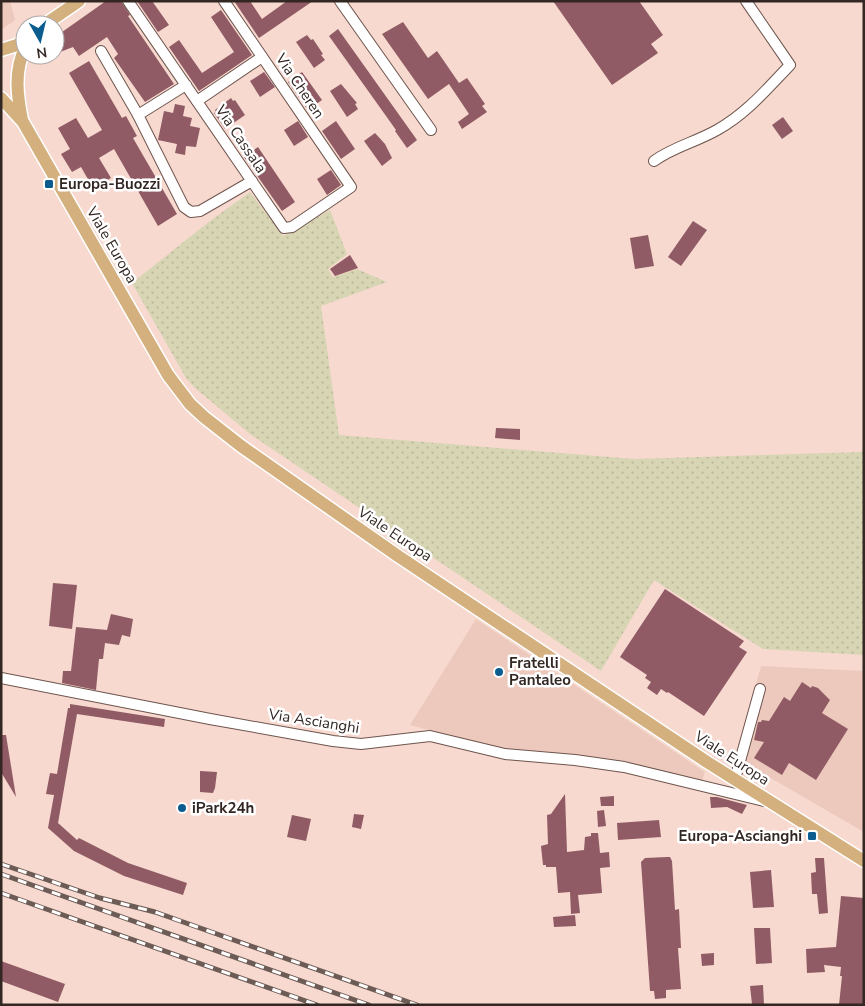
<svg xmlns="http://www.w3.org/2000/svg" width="865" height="1006" viewBox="0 0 865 1006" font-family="'Nunito Sans',sans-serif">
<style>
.built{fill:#edc9bd}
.grass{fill:url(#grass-dots)}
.building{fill:#905b64}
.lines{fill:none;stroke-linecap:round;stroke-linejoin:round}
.minor-casing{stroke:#6e554d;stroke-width:12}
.major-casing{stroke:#fff;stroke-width:15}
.minor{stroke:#fff;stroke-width:10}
.major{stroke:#d4b07e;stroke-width:12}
.rail-casing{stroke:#6d5c56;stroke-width:5}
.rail{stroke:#fff;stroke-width:3;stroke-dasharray:9;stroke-linecap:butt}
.poi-dot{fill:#0b5d90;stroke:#fff;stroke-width:2}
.labels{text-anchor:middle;stroke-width:5;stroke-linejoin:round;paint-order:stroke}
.street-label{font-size:15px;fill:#322723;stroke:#fff}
.poi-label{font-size:15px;font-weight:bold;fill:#322723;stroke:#fff;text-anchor:start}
</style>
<defs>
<pattern id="grass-dots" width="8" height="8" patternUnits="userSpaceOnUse" patternTransform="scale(1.25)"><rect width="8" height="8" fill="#d8d5b4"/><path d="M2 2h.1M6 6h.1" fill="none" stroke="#bab79a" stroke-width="1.8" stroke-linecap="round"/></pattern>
</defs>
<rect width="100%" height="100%" fill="#f7d9cf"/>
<!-- built -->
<g class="built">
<path d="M1,1H10L15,20L1,30Z"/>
<path d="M476,619L705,772L702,781L504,750L410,725Z"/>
<path d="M761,666L864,671V832L736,758Z"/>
</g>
<!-- grass -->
<path class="grass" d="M250,192L283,236L330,210L347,254L328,269L333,277L357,269L387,282L321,306L339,435L634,459L864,452V655L763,649L654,580L601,671L250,434L195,388L186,378L132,283L210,221Z"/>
<!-- building -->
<g class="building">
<path d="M106,1H121L130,15L128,16L174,84L145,102L114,58L118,54L107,37L79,56L73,47L55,54V37Z"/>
<path d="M137,1H152L169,25L158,32Z"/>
<path d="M234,1H250L262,19L287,1H313L259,38Z"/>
<path d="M553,1H639L663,35L651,44L658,53L612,85Z"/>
<path d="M221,10L252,55L199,91L169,47L179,40L202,73L228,56L234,52L211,17Z"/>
<path d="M403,22L428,58L437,51L459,83L467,78L485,104L482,106L487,112L462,129L458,122L469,114L449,84L428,99L382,34Z"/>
<path d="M338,29L417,140L407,148L395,131L396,130L329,36Z"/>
<path d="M307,35L311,40L313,39L323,54L321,55L325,60L314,68L296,42Z"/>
<path d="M89,61L122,118L126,116L137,136L133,138L177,214L158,226L114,149L99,158L111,178L93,188L81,167L72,172L61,154L70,149L58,128L76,118L88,138L102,130L69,73Z"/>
<path d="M264,72L275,87L260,97L250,81Z"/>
<path d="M302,72L322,100L308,110L288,82Z"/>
<path d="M341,84L357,103L355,104L358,109L347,117L330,91Z"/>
<path d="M231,98L233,101L235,100L245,115L225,129L214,113L216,112L215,110Z"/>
<path d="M175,104L185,106L183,116L192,118L190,126L200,128L196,147L186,146L185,155L175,153L177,144L158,140L164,111L173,113Z"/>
<path d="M783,117L793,131L782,139L772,125Z"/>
<path d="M298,121L308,137L294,146L284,130Z"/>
<path d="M336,121L355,149L341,159L322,131Z"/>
<path d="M375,133L385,144L392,158L382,166L364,141Z"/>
<path d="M258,147L295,202L282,211L244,157Z"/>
<path d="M331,170L341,185L327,195L317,179Z"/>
<path d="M693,221L707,230L681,266L668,257Z"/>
<path d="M648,235L654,266L635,269L630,238Z"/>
<path d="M350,255L358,268L335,276L330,269Z"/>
<path d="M496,428L520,429V440L495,438Z"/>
<path d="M53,583L77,585L72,629L49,626Z"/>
<path d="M665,589L744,641L739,647L747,652L704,716L668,692L667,693L661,689L657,695L647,688L651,682L645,678L647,675L620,657Z"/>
<path d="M111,614L133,619L130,637L122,635L119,645L105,643L103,659H99L96,690L62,683L63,671H71L76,627L107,630Z"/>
<path d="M802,682L811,688L812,686L818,688L830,700L822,713L848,729L816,780L789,763L782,775L754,758L764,742L754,740L758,722H761L762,720L769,721L784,697L790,701Z"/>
<path d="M70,704L165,719L164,727L77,714L58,823L77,840L79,838L128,863L187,883L183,895L124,876L74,851L48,828L54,795L46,794L50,773L57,774L68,708H70Z"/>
<path d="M1,735H6L16,797L1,772Z"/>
<path d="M200,771L217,772L215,788L213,793L200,792Z"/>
<path d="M565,794L567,852L584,850L585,837L591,836V833H598L600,853L609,852L610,867L600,868L602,893L578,895L580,913L571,914L570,892L558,893L556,867H546V865H543L541,846L548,844L547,815L551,814Z"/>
<path d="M614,796V806H601L600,797Z"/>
<path d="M710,797H717L747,805L742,814L727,807L711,808Z"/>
<path d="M604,810L606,826L598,827L597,811Z"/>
<path d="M354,814L364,815L361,829L352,827Z"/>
<path d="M292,815L311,819L306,841L287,837Z"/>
<path d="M659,820L661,837L618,840L617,823Z"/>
<path d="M667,857H670L672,861L675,910L679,909L681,948H678L681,989L666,990V998L655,999L654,991H650L641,862L645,858Z"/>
<path d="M815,858H824L828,913L819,914L817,894H812L811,873L816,872Z"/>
<path d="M771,870L774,907L753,908L750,872Z"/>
<path d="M841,896L864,898V1005H839L842,976H840L841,967L824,965L825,972L807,973L806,949L836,947Z"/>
<path d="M575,915L576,926L554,927L553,917Z"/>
<path d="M754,928H770L772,963L756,964Z"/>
<path d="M714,953V965L702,966L701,954Z"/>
<path d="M1,961L65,984L58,1002L1,981Z"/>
<path d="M763,985L764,1004H752L750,986Z"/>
</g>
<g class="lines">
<!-- minor casing -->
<g class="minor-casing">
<g id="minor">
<path d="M128,1L284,228L292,227L351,187L224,1"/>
<path d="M340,1L431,130"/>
<path d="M101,51L138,115L184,207L191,212L200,211L252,181"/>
<path d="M197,101L262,57"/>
<path d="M138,115L186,85"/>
<path d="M654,161C673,147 696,142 717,130C746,114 767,89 790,65L746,1"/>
<path d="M1,678L210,719L333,741L361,744L430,736L505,754L575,760L624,767L764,801"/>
<path d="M735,779L760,689"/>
</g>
</g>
<!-- major casing -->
<g class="major-casing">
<g id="major">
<path d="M44,25L79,1"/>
<path d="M1,50L17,45L25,39"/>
<path d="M1,98L23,122L168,375L190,404L204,417L241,446L398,556L707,762L864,861"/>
<path d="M22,120C17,95 14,71 25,48"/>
</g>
</g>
<!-- minor -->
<use href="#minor" class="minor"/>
<!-- major -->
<use href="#major" class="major"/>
<!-- rail casing -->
<g class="rail-casing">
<g id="rail">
<path d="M1,864L100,898L155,912L417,1005"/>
<path d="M1,874L369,1005"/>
<path d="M1,893L317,1005"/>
</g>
</g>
<!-- rail -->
<use href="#rail" class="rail"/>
</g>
<!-- markers -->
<g class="poi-dot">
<rect x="44" y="179" width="10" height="10" rx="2.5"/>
<circle cx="499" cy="672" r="5"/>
<circle cx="182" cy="808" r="5"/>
<rect x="807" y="831" width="10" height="10" rx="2.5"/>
</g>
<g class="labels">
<!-- street labels -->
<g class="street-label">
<text transform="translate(300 86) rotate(56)" y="5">Via Cheren</text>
<text transform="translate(241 139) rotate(56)" y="5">Via Cassala</text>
<text transform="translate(112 245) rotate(60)" y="5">Viale Europa</text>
<text transform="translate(395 534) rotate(34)" y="5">Viale Europa</text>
<text transform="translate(314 721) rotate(9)" y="5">Via Ascianghi</text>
<text transform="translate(732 758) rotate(33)" y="5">Viale Europa</text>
</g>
<!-- poi labels -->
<g class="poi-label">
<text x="59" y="189">Europa-Buozzi</text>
<text x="509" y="668">Fratelli<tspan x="509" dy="17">Pantaleo</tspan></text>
<text x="192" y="813">iPark24h</text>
<text x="802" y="841" text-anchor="end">Europa-Ascianghi</text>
</g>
</g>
<!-- border -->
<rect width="865" height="1006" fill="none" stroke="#322723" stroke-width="5"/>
<!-- north arrow -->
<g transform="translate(40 40) rotate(172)"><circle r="24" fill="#ffffff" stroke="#ada9a7"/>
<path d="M0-4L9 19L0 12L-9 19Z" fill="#0b5d90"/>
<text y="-8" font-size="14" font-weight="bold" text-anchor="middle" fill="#322723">N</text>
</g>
</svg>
